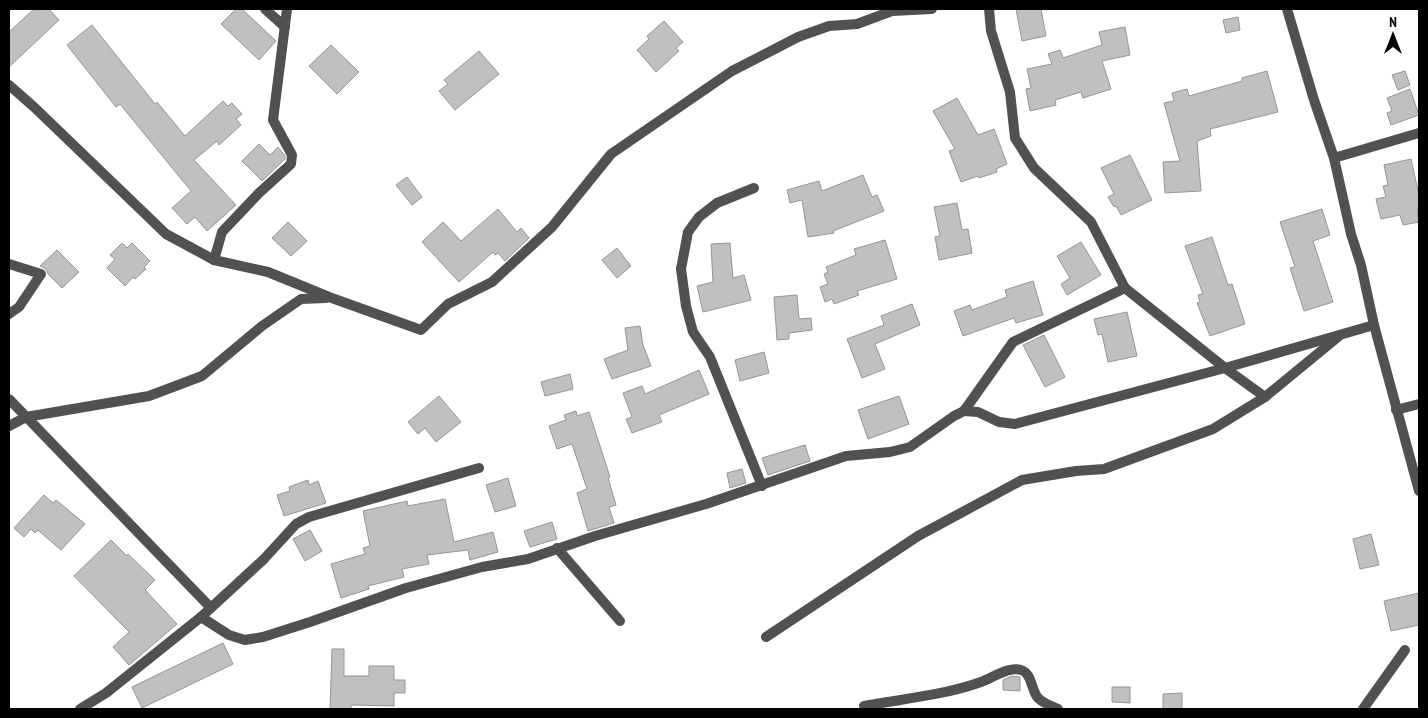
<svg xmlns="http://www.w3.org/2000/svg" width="1428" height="718" viewBox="0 0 1428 718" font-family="'PT Sans Narrow',sans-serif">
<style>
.building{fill:#c0c0c0;stroke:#959595}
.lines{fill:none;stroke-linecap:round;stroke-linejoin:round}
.street{stroke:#515151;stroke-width:10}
</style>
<rect width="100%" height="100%" fill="#fff"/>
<!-- building -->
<g class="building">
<path d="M34,9H49L59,20L9,67V32Z"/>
<path d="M236,9H242L276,41L259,60L221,24Z"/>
<path d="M1016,9H1041L1046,36L1022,41Z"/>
<path d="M1238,17L1240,30L1226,33L1223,20Z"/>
<path d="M664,21L683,42L676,48L679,51L656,72L637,50L649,39L647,36Z"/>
<path d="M92,25L155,104L157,102L185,136L223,101L228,106L232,103L242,114L236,119L241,125L219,145L217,141L194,160L236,205L207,231L195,217L187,224L172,208L191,191L120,104L116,107L67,45Z"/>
<path d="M1125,27L1130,55L1102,61L1111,89L1083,98L1081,92L1055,100L1056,105L1030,111L1026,89L1031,88L1027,69L1052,64L1048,54L1060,50L1063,58L1102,45L1099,32Z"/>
<path d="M331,45L359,72L337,94L309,66Z"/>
<path d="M479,51L499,74L455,110L439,91L448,84L444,80Z"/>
<path d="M1267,71L1278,112L1210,129L1211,136L1197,141L1201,191L1165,193L1163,162L1180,161L1164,103L1174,101L1172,93L1187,89L1189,96L1242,81V78Z"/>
<path d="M1405,71L1410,85L1398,90L1392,75Z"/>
<path d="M1410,89L1419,115L1391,125L1387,113L1392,111L1387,98Z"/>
<path d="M957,98L978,135L994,129L1007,164L996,169L997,172L979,178L978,176L961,182L949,151L955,149L933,111Z"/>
<path d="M259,144L270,155L278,147L285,156V159L262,181L242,161Z"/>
<path d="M1130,155L1152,200L1121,215L1116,206L1114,207L1108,197L1114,194L1101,168Z"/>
<path d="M1411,159L1419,195V208L1417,209L1419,222L1403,225L1400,215L1381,219L1376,199L1386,197L1383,186L1388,185L1384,165Z"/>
<path d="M863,175L872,197L877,195L884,211L833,231L834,233L808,237L802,200L790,203L787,190L819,181L822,191Z"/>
<path d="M407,177L422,197L412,205L396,185Z"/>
<path d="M957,203L962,230L968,229L972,253L939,260L935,237L940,236L934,207Z"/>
<path d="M498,209L517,232L521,228L529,238L505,261L498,253L495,255L493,252L459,282L422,242L443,222L461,241Z"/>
<path d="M1322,209L1330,235L1313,241L1333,302L1304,311L1290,268L1295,267L1280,222Z"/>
<path d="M288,222L307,241L291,256L272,238Z"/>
<path d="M1212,237L1228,285L1232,284L1245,324L1210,336L1197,303L1200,302L1198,295L1203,294L1185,246Z"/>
<path d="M885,240L897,279L857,291L859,295L834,304L832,299L825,302L820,287L828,284L824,274L828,272L826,267L856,255L854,249Z"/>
<path d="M1081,242L1101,275L1067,295L1061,284L1070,278L1057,256Z"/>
<path d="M122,243L127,248L132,243L150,261L144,267L146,269L135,279L133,277L125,286L107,268L115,259L110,255Z"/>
<path d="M730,243L733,278L744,275L751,300L703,312L697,286L713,282L711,244Z"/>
<path d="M617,248L631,266L617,278L602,260Z"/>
<path d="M57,250L79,272L62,288L48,274L46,269L40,266Z"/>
<path d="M1033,281L1043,315L1016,323L1014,318L963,336L954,311L970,305L972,310L1007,297L1005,290Z"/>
<path d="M797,295L799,319L811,318L812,330L789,333V339L777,340L774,297Z"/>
<path d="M912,304L920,325L875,344L885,369L862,378L847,339L884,325L881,316Z"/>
<path d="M1127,312L1137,356L1108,362L1102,334L1098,335L1094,319Z"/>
<path d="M640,326L643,345L651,366L612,379L604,359L628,350L625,328Z"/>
<path d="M1044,335L1065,377L1045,387L1023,345Z"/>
<path d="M764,352L769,373L740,381L735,360Z"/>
<path d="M699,370L709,394L659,415L662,422L632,433L626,419L632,417L623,393L642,386L645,394Z"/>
<path d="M570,374L573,389L545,396L541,382Z"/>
<path d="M439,396L461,422L436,442L425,428L418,434L408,422Z"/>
<path d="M899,396L909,424L868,439L858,410Z"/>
<path d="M576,411L577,416L589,412L610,477L608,478L616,505L609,507L614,523L588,531L577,493L587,489L572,444L557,449L549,426L566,420L564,415Z"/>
<path d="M805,445L810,461L768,475L762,458Z"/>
<path d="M742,469L746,483L730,488L727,473Z"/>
<path d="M508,478L516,506L495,512L486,485Z"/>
<path d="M308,480L309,485L318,481L326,503L284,516L277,495L290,491L289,487Z"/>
<path d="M44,495L53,503L56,500L85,524L61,550L38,530L35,533L31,529L24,537L14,528Z"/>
<path d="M445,499L454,542L493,532L498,552L470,560L468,550L427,555L429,564L402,569L404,577L368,586L369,589L341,598L331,564L365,554L363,548L370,546L363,511L407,501L408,506Z"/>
<path d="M552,522L557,539L530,547L524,531Z"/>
<path d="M310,530L322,551L305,561L293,539Z"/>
<path d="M1371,534L1379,565L1360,569L1353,539Z"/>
<path d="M111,540L127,556L128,554L155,580L145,590L177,624L129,665L113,647L129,632L74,576Z"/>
<path d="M1419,593V625L1391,631L1384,601Z"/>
<path d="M223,643L233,664L142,708L132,687Z"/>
<path d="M332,649H344V676H369V666H394V680H405V693H394V706L351,705V709H330Z"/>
<path d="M1012,676L1020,677V691L1003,690V680Z"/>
<path d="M1112,687H1130V703L1112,702Z"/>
<path d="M1182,693V709H1163V694Z"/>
</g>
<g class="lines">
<!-- street -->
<g class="street">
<path d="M265,9L285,27"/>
<path d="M989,9L991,31L1010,92L1015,138L1034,168L1091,222L1125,288L1225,368L1265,397"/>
<path d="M1287,9L1314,100L1334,158L1351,234L1361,265L1374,325L1419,491"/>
<path d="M9,85L34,107L166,234L214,260L268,272L329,297L421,330L448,304L492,282L552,227L611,154L732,71L798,37L829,26L857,24L892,11L932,9"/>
<path d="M1334,158L1419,133"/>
<path d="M754,188L717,203L699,217L688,232L681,269L686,306L693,332L710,357L762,486"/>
<path d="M214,260L222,232L259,193L291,164L292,155L273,120L287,9"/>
<path d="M9,264L41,274L19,307L9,314"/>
<path d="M9,399L211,608"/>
<path d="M1396,410L1419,404"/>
<path d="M964,411L1013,342L1125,288"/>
<path d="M9,426L26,417L149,396L202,376L262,326L301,299L326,298"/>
<path d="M557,548L620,621"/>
<path d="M201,617L229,635L245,640L263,637L310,622L406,588L482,567L528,559L595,536L706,504L846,456L890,452L910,447L954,416L964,411L978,412L999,422L1015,424L1225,368L1374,325"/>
<path d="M766,637L918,536L1022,480L1076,471L1104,469L1213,429L1265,397L1338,337"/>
<path d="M864,706C902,699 945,695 981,682C993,678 1008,666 1021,670C1032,673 1031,690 1038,698C1044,704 1052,706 1058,709"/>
<path d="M80,709L106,693L201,617L264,559L296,524L309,517L479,468"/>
<path d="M1363,709L1405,650"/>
</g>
</g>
<!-- border -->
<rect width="1428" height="718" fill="none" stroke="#000000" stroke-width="20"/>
<!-- north arrow -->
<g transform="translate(1393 35)" stroke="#ffffff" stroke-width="4" paint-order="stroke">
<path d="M0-4L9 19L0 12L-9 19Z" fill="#000000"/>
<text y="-8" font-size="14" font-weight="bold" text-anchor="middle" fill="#000000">N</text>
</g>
</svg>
